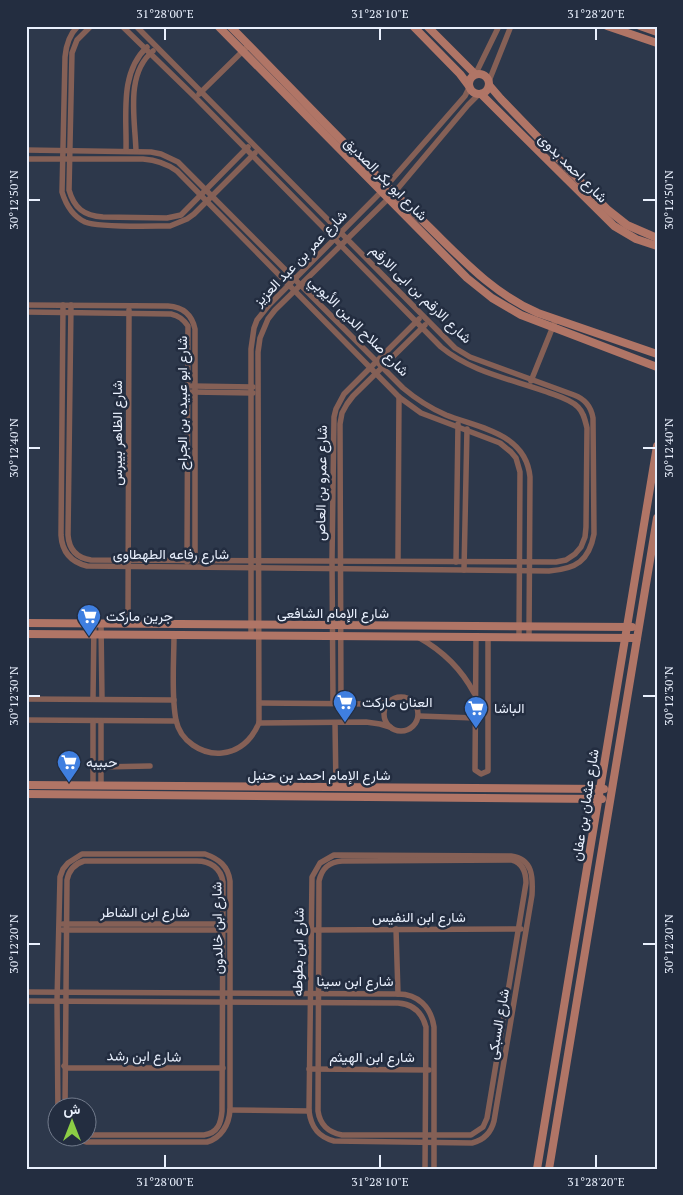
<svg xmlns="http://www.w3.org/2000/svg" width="683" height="1195" viewBox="0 0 683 1195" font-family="'PT Serif',Vazirmatn,serif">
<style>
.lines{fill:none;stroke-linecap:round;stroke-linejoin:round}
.street{stroke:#856056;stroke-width:5.5}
.secondary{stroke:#b07566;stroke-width:8}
.ticks{fill:none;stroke:#e9f0fd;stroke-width:2}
.labels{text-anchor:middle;stroke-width:5;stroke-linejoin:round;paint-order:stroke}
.street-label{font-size:14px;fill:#e9f0fd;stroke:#232d40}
.poi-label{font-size:14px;fill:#e9f0fd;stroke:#232d40;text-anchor:start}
.neatline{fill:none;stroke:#e9f0fd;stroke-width:2}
.ticks-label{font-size:12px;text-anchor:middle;fill:#e9f0fd}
</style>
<rect width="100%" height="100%" fill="#2d384b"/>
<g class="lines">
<!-- street -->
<g class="street">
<path d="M78,26C69,35 66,45 65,57L62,192C66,205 72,216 85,222C99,228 152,226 170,226L187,219L194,214L255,153"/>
<path d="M91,26L77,40L72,53L69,190C74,208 84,216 103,217L167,218L181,215L248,147"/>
<path d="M476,73L499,26"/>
<path d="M489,81L511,26"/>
<path d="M199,94L249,45"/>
<path d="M26,150L151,152L161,154L178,162L403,388C416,399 430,408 446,415C479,428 526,433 530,477L529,637"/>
<path d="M126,151C127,116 119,73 147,47"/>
<path d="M136,151C135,118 125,74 153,51"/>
<path d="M26,159H143C156,160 166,163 177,171L399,397L421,413L500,443L511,452L516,458L520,472L519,637"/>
<path d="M26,305L168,306C183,307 192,315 195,329V562"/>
<path d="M63,305L61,535C62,552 71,562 87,566L549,571C576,569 589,561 594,534L593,418C591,406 585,399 574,395L470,357L455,348L136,26"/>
<path d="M71,305L68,535C69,550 77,558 91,560L556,562L566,560L575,554L581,547L585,537L586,527L587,428C585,420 584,413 578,407C570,399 557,396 547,392C511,379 471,372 441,347L195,97L122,26"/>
<path d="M26,312L171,314C179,316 183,319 188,326L187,562"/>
<path d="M531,381L556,319"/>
<path d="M192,386L253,387"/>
<path d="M192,392L253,393"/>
<path d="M398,560L399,397"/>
<path d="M456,562L458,424"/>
<path d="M464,570L467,429"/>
<path d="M101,623L102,699"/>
<path d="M128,623L129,310"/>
<path d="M174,635C174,661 171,696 176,720C180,741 202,755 222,753C240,751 252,739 259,723L258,352L260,338L268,319L275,310L394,193L468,105L479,94"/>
<path d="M251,636V349L254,328L257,320L269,305L381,192L465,96L469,88"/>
<path d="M418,637C443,651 461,668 474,693"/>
<path d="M476,637L475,770L481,774L488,771V637"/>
<circle cx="401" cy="714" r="17"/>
<path d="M26,699L174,700"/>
<path d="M93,699L94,623"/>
<path d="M260,703L372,704L389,702"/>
<path d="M333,703L332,560L334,417L336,409L344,394L419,319"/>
<path d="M341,704L340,424L342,413L347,404L353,396L425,325"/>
<path d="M419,716L475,718"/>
<path d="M26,720L176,721"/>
<path d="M101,721V786"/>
<path d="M259,723L366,722L380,724L390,727"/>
<path d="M335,723L336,787"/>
<path d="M101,767L150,766"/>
<path d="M93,786V721"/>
<path d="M334,855L511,856C533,859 533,877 532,895L494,1121C491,1133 484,1140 472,1143L334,1141C318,1137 311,1127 309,1111L312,877L320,863Z"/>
<path d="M512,860C523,863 526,873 526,883L487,1118L483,1127L471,1135H342C328,1132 320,1125 318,1111L319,881C322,868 329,862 342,861Z"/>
<path d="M63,924H226"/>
<path d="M396,929L398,994"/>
<path d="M63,930H227"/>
<path d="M315,930L521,929"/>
<path d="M26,992L398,994C418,994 431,1007 434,1027V1169"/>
<path d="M26,1001L398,1003C413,1004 422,1012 426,1027L425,1169"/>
<path d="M64,1066L66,1068H223"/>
<path d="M309,1069L429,1070"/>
<path d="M65,1108L67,880C69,870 74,864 84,861H197C210,861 221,868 223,882L222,1111C221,1123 218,1133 204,1135H88"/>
<path d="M230,1110L309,1111"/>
<path d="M58,1115L57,1001L60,877L63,869L68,863L82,854H205C219,859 228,866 230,881V1110C229,1125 221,1138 207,1142H87L72,1138"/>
</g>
<!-- secondary -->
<g class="secondary">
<path d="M218,26L467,278L492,298L521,315L657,367"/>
<path d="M230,26C295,92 359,160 426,224C461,258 492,293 538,313L657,354"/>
<path d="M413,26L460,74L469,86"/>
<path d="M427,26L475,74"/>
<path d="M607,26L657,43"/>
<path d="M640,26L657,32"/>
<circle cx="479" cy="84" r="10"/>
<path d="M489,85L501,99L608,210L627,225L657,238"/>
<path d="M481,94L614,226L636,239L657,246"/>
<path d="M26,623L632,627"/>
<path d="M26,634L637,638"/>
<path d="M26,785L604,789"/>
<path d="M26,794L602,799"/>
<path d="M537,1169L657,446"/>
<path d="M549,1169L657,518"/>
</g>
</g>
<!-- ticks -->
<path class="ticks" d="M165,28V40M380,28V40M596,28V40M28,200H40M643,200H656M28,448H40M643,448H656M28,696H40M643,696H656M28,944H40M643,944H656M165,1155V1168M380,1155V1168M596,1155V1168"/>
<!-- icons -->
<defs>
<g id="supermarket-pin" transform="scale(1.25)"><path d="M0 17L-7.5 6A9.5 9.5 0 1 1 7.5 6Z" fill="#3f7fe0" stroke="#232d40"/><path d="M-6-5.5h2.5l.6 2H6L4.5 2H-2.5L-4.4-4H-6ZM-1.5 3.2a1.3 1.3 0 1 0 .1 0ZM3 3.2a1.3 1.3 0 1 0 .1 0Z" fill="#fff"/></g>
</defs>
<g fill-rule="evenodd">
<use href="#supermarket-pin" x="89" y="616"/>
<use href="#supermarket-pin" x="345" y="702"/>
<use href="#supermarket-pin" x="476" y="708"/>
<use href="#supermarket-pin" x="69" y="762"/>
</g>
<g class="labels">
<!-- street labels -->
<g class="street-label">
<text transform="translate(573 168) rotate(45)" y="5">شارع احمد بدوى</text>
<text transform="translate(386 179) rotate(45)" y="5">شارع ابو بكر الصديق</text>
<text transform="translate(300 258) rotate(-46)" y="5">شارع عمر بن عبد العزيز</text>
<text transform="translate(421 294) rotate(44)" y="5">شارع الارقم بن ابى الارقم</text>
<text transform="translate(359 326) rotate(45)" y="5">شارع صلاح الدين الأيوبي</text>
<text transform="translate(182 403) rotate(-90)" y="5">شارع ابو عبيده بن الجراح</text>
<text transform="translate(117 433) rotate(-90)" y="5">شارع الظاهر بيبرس</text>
<text transform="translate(321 483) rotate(-89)" y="5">شارع عمرو بن العاص</text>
<text x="171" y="559">شارع رفاعه الطهطاوى</text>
<text x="333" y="618">شارع الإمام الشافعى</text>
<text x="319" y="780">شارع الإمام احمد بن حنبل</text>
<text transform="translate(585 805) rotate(-81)" y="5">شارع عثمان بن عفان</text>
<text x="145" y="917">شارع ابن الشاطر</text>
<text x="419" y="922">شارع ابن النفيس</text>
<text transform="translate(217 928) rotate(-91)" y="5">شارع ابن خالدون</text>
<text transform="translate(298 952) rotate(-89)" y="5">شارع ابن بطوطه</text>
<text x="355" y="986">شارع ابن سينا</text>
<text transform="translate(498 1024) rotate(-80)" y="5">شارع السبكى</text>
<text transform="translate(144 1056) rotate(1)" y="5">شارع ابن رشد</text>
<text x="372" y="1062">شارع ابن الهيثم</text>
</g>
<!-- poi labels -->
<g class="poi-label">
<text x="106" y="621">جرين ماركت</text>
<text x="362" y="707">العنان ماركت</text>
<text x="494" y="713">الباشا</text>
<text x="86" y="767">حبيبه</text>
</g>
</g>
<!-- border -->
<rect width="683" height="1195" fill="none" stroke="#232d40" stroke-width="55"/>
<!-- north arrow -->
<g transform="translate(72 1122)"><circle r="24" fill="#232d40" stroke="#727b8c"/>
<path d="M0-4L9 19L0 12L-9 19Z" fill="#8cce45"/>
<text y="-8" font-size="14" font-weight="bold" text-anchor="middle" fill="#e9f0fd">ش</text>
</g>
<rect x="28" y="28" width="628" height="1140" class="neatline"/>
<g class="ticks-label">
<text x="165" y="18">31°28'00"E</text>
<text x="380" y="18">31°28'10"E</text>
<text x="596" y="18">31°28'20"E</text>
<text transform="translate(14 200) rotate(-90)" y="4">30°12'50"N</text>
<text transform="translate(669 200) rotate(-90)" y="4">30°12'50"N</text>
<text transform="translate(14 448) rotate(-90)" y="4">30°12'40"N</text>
<text transform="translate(669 448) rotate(-90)" y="4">30°12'40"N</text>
<text transform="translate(14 696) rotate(-90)" y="4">30°12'30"N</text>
<text transform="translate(669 696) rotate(-90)" y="4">30°12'30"N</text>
<text transform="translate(14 944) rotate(-90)" y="4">30°12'20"N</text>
<text transform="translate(669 944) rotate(-90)" y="4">30°12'20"N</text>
<text x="165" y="1186">31°28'00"E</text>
<text x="380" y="1186">31°28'10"E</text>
<text x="596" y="1186">31°28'20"E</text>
</g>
</svg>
